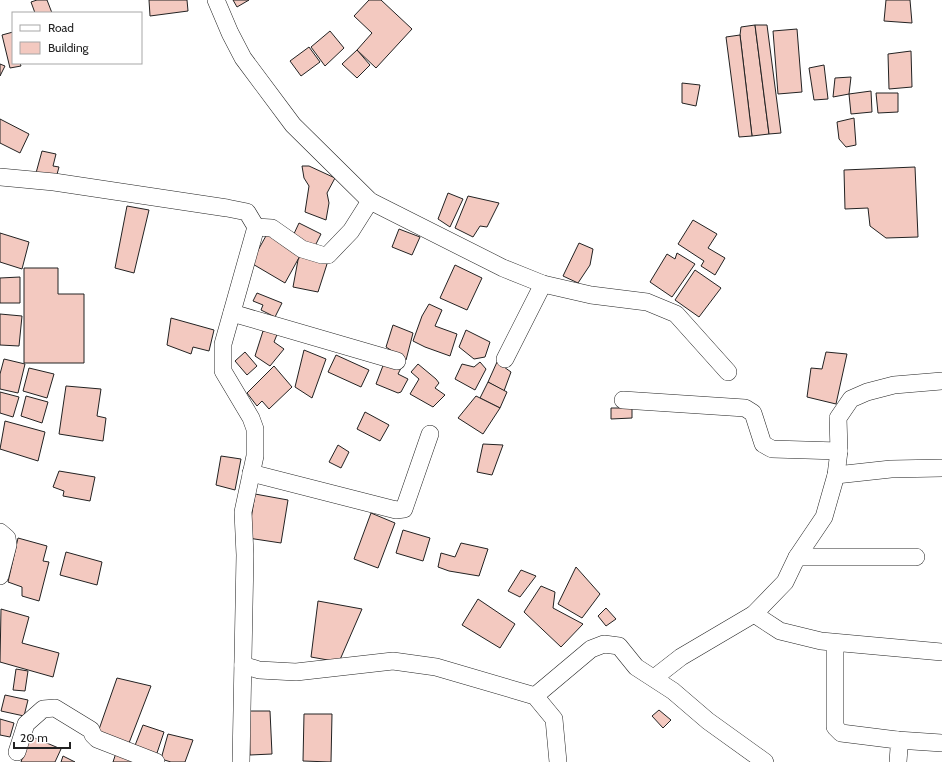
<svg xmlns="http://www.w3.org/2000/svg" width="942" height="762" viewBox="0 0 942 762" font-family="Cabin,sans-serif">
<style>
.building{fill:#f3c9c0;stroke:#222}
.lines{fill:none;stroke-linecap:round;stroke-linejoin:round}
.street-casing{stroke:#222;stroke-width:18}
.street{stroke:#fff;stroke-width:17}
</style>
<rect width="100%" height="100%" fill="#fff"/>
<!-- building -->
<g class="building">
<path d="M37,0H47L52,13H35L31,2Z"/>
<path d="M149,0H187L188,11L150,16Z"/>
<path d="M233,0H249L237,7Z"/>
<path d="M369,0H381L412,29L376,68L357,50L372,33L354,16Z"/>
<path d="M886,0H910L912,23L884,21Z"/>
<path d="M755,25L769,134L752,136L740,35L741,27Z"/>
<path d="M755,25H767L781,133L769,134Z"/>
<path d="M797,29L802,92L778,94L773,31Z"/>
<path d="M330,31L344,48L325,66L311,47Z"/>
<path d="M13,32V63H20L21,66L10,68L2,35Z"/>
<path d="M740,35L752,136L739,137L726,37Z"/>
<path d="M309,47L320,62L301,76L290,61Z"/>
<path d="M357,50L370,65L357,78L342,64Z"/>
<path d="M911,51L912,87L889,89L888,54Z"/>
<path d="M0,64L5,66L0,76Z"/>
<path d="M824,65L828,99L814,100L809,68Z"/>
<path d="M851,77L849,94L833,97L835,78Z"/>
<path d="M682,83L700,85L696,106L682,103Z"/>
<path d="M871,91L872,112L851,114L849,94Z"/>
<path d="M876,93H898V112L878,113Z"/>
<path d="M854,118L856,145L846,147L839,139L837,122Z"/>
<path d="M0,119L29,134L20,153L0,143Z"/>
<path d="M42,151L56,154L53,166L59,167L56,178L36,173Z"/>
<path d="M302,166H309L335,178L327,193L329,203L326,220L305,212L309,186L304,178Z"/>
<path d="M915,167L918,237L886,238L870,226L868,208L845,209L844,170Z"/>
<path d="M448,193L463,199L450,227L438,219Z"/>
<path d="M468,196L499,203L487,227L480,226L473,237L455,228Z"/>
<path d="M127,206L149,210L134,273L115,268Z"/>
<path d="M693,220L717,234L708,248L725,258L715,275L701,266L704,261L678,244Z"/>
<path d="M299,223L321,234L314,248L292,238Z"/>
<path d="M399,229L420,237L412,255L392,247Z"/>
<path d="M0,233L29,242L22,269L0,262Z"/>
<path d="M267,234L301,254L285,283L251,263Z"/>
<path d="M579,243L593,249L590,265L578,283L563,276Z"/>
<path d="M677,253L695,264L672,297L650,282L667,254L675,259Z"/>
<path d="M301,254L327,264L318,292L293,287L298,260Z"/>
<path d="M455,265L482,278L467,310L440,298Z"/>
<path d="M24,268H58V294H84V363H24Z"/>
<path d="M695,270L721,288L699,317L675,300Z"/>
<path d="M20,277V303H0V278Z"/>
<path d="M257,293L282,303L275,317L261,310L263,305L253,301Z"/>
<path d="M429,304L442,310L435,326L457,334L450,356L425,347L413,341L422,316Z"/>
<path d="M0,314L22,316L19,346L0,345Z"/>
<path d="M171,318L214,330L209,351L193,347L191,354L167,345Z"/>
<path d="M393,325L413,333L406,360L386,347Z"/>
<path d="M466,330L490,342L485,357L474,359L459,347Z"/>
<path d="M263,331L278,332L274,342L284,349L270,366L255,356Z"/>
<path d="M304,350L326,359L312,398L295,387Z"/>
<path d="M245,352L257,366L247,375L235,361Z"/>
<path d="M826,352L847,354L836,404L807,397L811,368L822,369Z"/>
<path d="M336,355L369,370L361,387L328,372Z"/>
<path d="M4,359L25,364L18,393L0,389V374Z"/>
<path d="M480,362L486,369L475,390L455,379L462,364L474,367Z"/>
<path d="M497,362L511,372L504,391L488,382Z"/>
<path d="M384,363L402,366L398,374L408,379L401,392L398,393L376,384Z"/>
<path d="M418,364L436,379L439,383L435,388L445,395L433,407L410,394L419,379L411,372Z"/>
<path d="M274,366L292,387L269,409L262,401L257,406L247,393Z"/>
<path d="M29,368L54,374L47,398L23,391Z"/>
<path d="M488,382L507,392L500,408L480,398Z"/>
<path d="M66,386L101,389L97,416L106,418L103,441L59,434Z"/>
<path d="M0,392L19,397L13,417L0,413Z"/>
<path d="M26,396L48,402L42,423L21,416Z"/>
<path d="M476,396L500,408L483,434L458,418Z"/>
<path d="M611,408H632V418L611,419Z"/>
<path d="M365,412L389,425L380,441L357,429Z"/>
<path d="M5,421L45,432L38,461L0,449Z"/>
<path d="M483,444L503,445L492,475L477,472Z"/>
<path d="M338,445L349,452L341,468L329,462Z"/>
<path d="M221,456L241,459L235,490L216,485Z"/>
<path d="M59,471L95,477L90,501L63,496L64,491L53,487Z"/>
<path d="M255,494L288,500L281,543L248,538Z"/>
<path d="M371,513L395,523L378,568L354,559Z"/>
<path d="M403,530L430,538L423,561L396,553Z"/>
<path d="M18,538L47,546L43,561L49,562L39,601L22,596V587L8,582Z"/>
<path d="M461,543L488,549L479,576L449,571L438,567L441,553L455,557Z"/>
<path d="M66,552L102,562L97,585L60,575Z"/>
<path d="M576,567L600,594L582,618L558,604Z"/>
<path d="M521,570L536,576L520,597L508,591Z"/>
<path d="M541,586L555,592L553,608L583,624L561,647L524,612Z"/>
<path d="M478,599L515,624L500,648L462,625Z"/>
<path d="M318,601L362,609L339,662L311,657Z"/>
<path d="M606,608L616,619L606,626L598,616Z"/>
<path d="M1,609L29,617L22,643L59,653L53,677L0,662Z"/>
<path d="M16,669L28,671L25,691L13,690Z"/>
<path d="M117,678L151,686L129,743L97,735Z"/>
<path d="M5,695L28,700L24,716L1,711Z"/>
<path d="M659,710L671,720L663,728L652,716Z"/>
<path d="M249,711H270L272,754L250,755Z"/>
<path d="M304,714H332L331,762L303,761Z"/>
<path d="M0,719L14,723L10,737L0,735Z"/>
<path d="M143,725L164,732L156,756L134,748Z"/>
<path d="M168,734L193,740L185,762H171L161,759Z"/>
<path d="M30,736L61,749L55,762H21Z"/>
<path d="M117,750L138,762H113Z"/>
<path d="M63,756L75,762H61Z"/>
</g>
<g class="lines">
<!-- street casing -->
<g class="street-casing">
<g id="street">
<path d="M216,0L230,33L243,58L293,125L370,201L503,268L543,284L591,295L647,302L676,314L728,372"/>
<path d="M0,177L54,182L227,208L247,212L256,227L223,344V371L251,418L255,429V456L243,512L245,555L241,762"/>
<path d="M256,227L272,228L302,249L322,255H328L351,231L370,201"/>
<path d="M232,313L397,361"/>
<path d="M505,359L543,284"/>
<path d="M623,400L745,408L753,413L763,444L772,449L839,451"/>
<path d="M251,473L396,510L404,509L430,434"/>
<path d="M836,475L891,469L942,468"/>
<path d="M0,532L7,538L8,545L0,576"/>
<path d="M797,557H916"/>
<path d="M754,614L780,631L821,641L942,652"/>
<path d="M835,643V727L841,733L897,740L899,748L898,762"/>
<path d="M243,665L259,670L296,672L393,661L436,667L535,696L554,719L558,762"/>
<path d="M654,678L681,657L754,614L785,582L797,557L824,517L836,475L839,451L838,418L851,399L867,392L894,385L942,381"/>
<path d="M535,696L591,649L604,644L619,646L636,667L673,691L708,721L765,762"/>
<path d="M897,740L942,743"/>
<path d="M17,752L26,724L43,709L55,708L91,730L93,735L97,739L156,762"/>
</g>
</g>
<!-- street -->
<use href="#street" class="street"/>
</g>
<!-- legend -->
<rect x="12" y="12" width="130" height="52" fill="#ffffff" stroke="#a7a7a7"/>
<rect x="20" y="25" width="20" height="6" fill="#ffffff" stroke="#a7a7a7"/>
<text x="48" y="32" font-size="12" fill="#222222">Road</text>
<rect x="20" y="42" width="20" height="12" fill="#f3c9c0" stroke="#a7a7a7"/>
<text x="48" y="52" font-size="12" fill="#222222">Building</text>
<!-- scale -->
<path d="M14 742v6h56v-6" fill="none" stroke="#222222" stroke-width="2"/>
<text x="20" y="742" font-size="12" fill="#222222" stroke="#ffffff" stroke-width="3" paint-order="stroke">20 m</text>
</svg>
